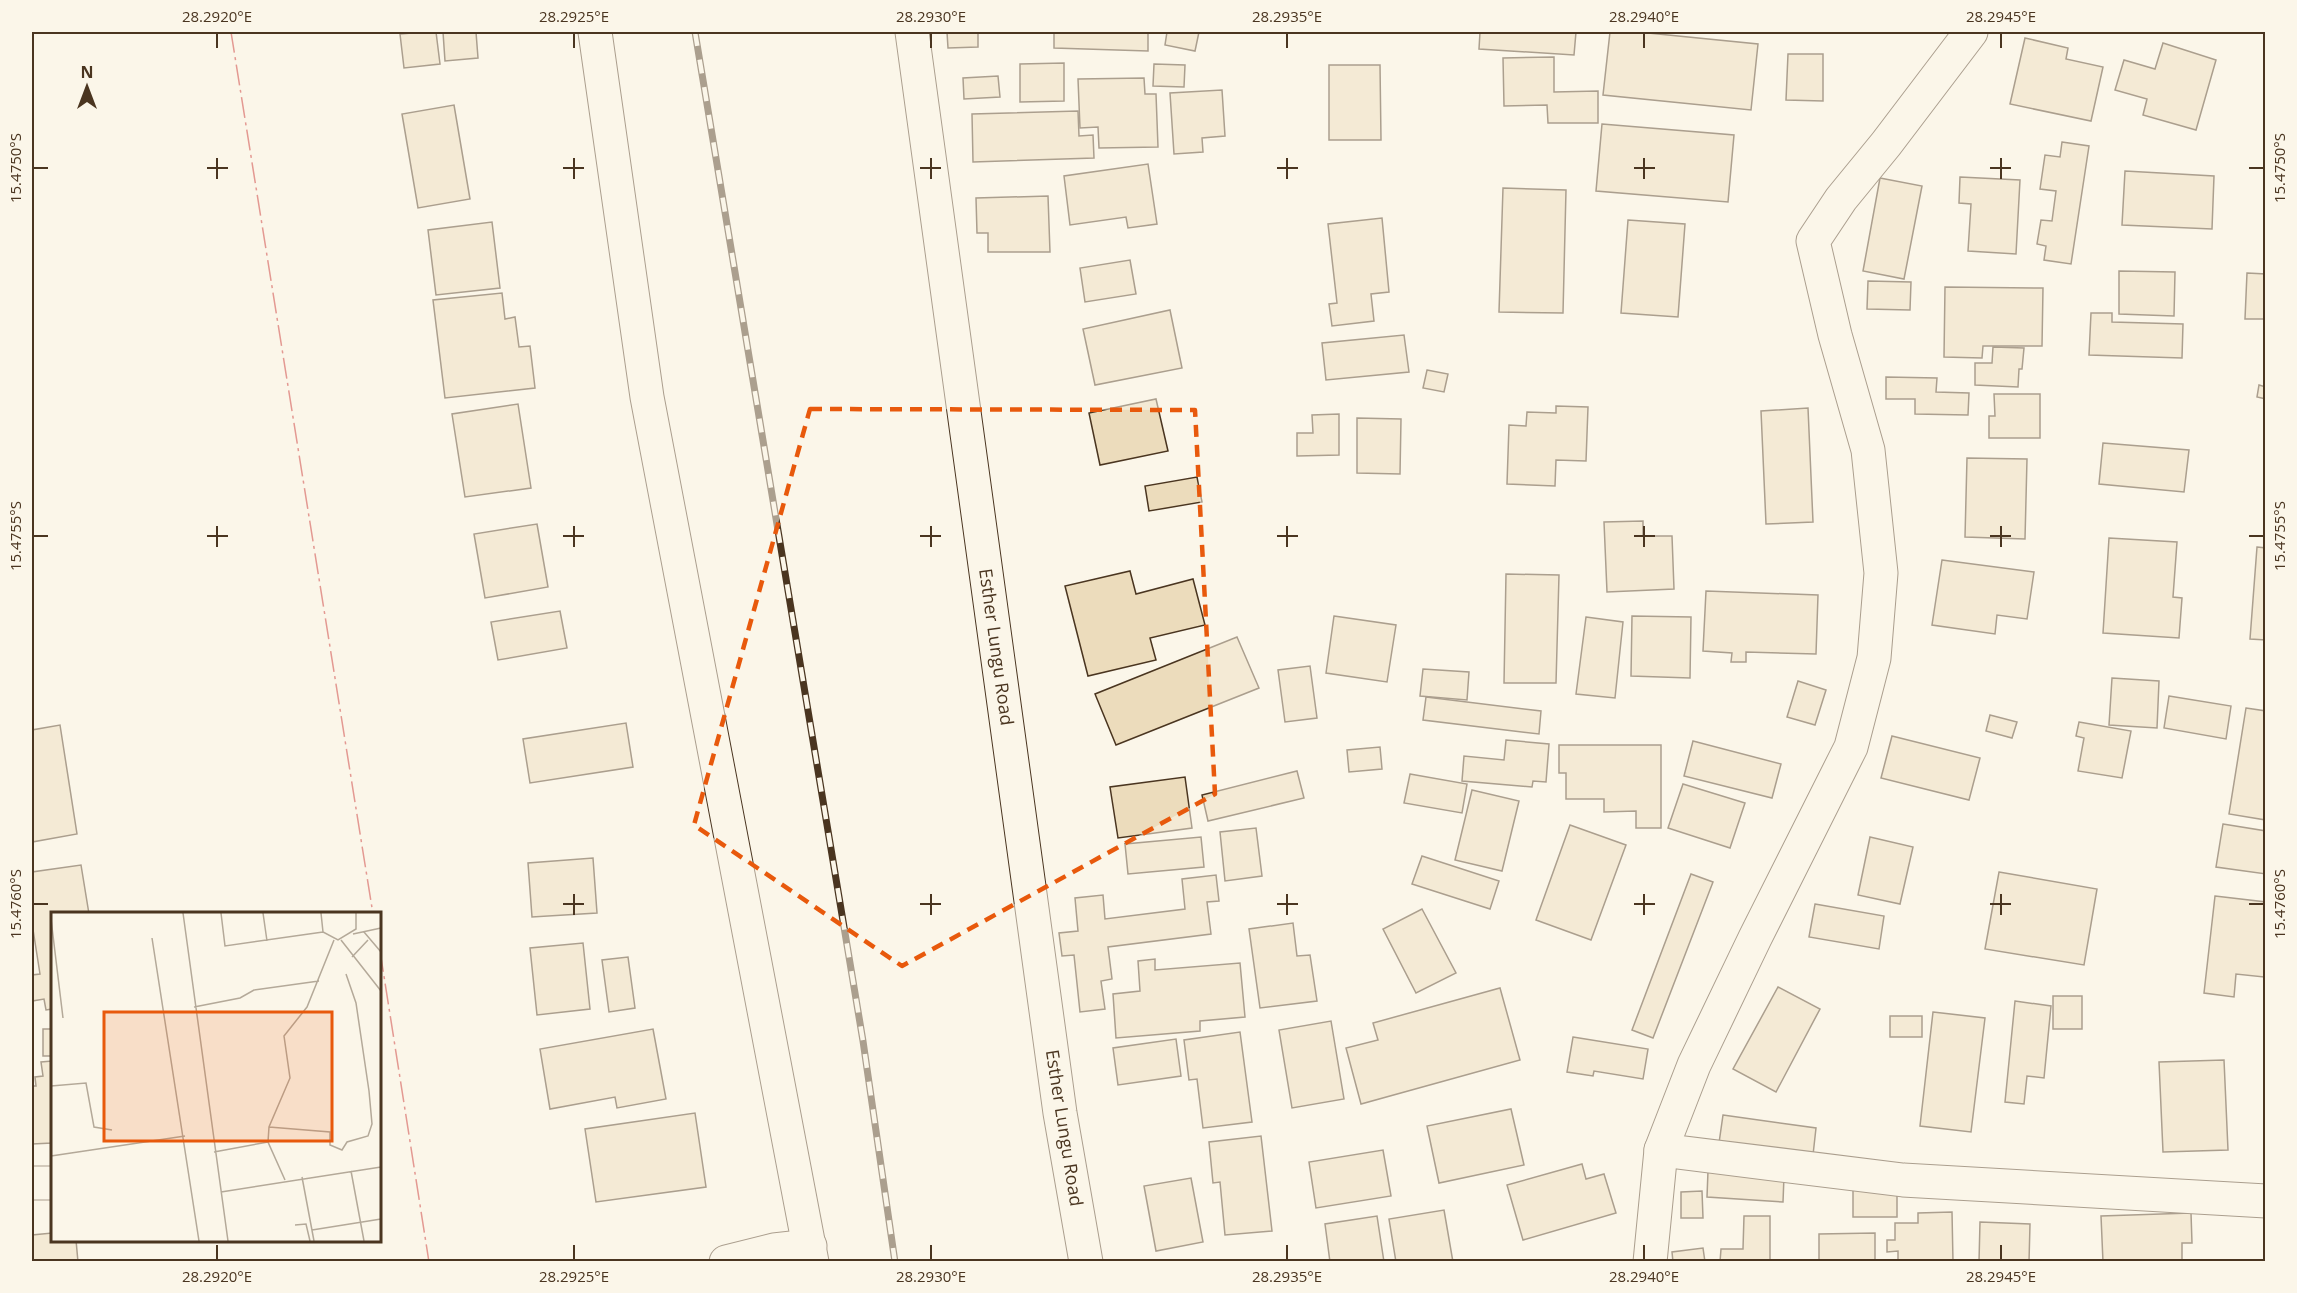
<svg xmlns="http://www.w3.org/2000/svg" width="2297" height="1293" viewBox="0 0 2297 1293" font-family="'Open Sans',sans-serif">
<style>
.building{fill:#ecdcbc;stroke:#4a3520;stroke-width:1.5}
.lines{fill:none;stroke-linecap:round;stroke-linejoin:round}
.minor-casing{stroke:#4a3520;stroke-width:35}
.minor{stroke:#fbf6e9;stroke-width:33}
.rail-casing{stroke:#4a3520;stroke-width:7}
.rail{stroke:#fbf6e9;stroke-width:4.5;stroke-dasharray:14;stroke-linecap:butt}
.power{stroke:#c62828;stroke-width:1.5;stroke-dasharray:21 4.5 3 4.5;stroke-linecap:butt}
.marked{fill:none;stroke:#e8590c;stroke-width:4.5;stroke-dasharray:12 8;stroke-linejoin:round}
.ticks{fill:none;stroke:#4a3520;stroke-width:2}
.labels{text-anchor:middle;stroke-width:4.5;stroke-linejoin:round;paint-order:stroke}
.street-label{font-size:18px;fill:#4a3520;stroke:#fbf6e9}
.inset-road{fill:none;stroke:#b4a999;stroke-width:1.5}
.view{fill:#e8590c;fill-opacity:0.15;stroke:#e8590c;stroke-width:3}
.inset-edge{fill:none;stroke:#4a3520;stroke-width:3}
.neatline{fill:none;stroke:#4a3520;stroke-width:2}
.ticks-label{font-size:15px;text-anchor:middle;fill:#4a3520}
</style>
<rect width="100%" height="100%" fill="#fbf6e9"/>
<!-- building -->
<g class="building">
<path d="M424,32H436L440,64L404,68L400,34Z"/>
<path d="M443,32H476L478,58L445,61Z"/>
<path d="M947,32H978V47L948,48Z"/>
<path d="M1054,32H1148V51L1054,48Z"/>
<path d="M1167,32H1199L1195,51L1165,45Z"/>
<path d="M1480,32H1576L1574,55L1479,49Z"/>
<path d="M1610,32H1638L1758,44L1751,110L1603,95Z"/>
<path d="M2025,38L2068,48L2066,59L2103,67L2091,121L2010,104Z"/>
<path d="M2163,43L2216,60L2196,130L2143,115L2147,99L2115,90L2124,60L2155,69Z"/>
<path d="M1788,54H1823V101L1786,100Z"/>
<path d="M1554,57V92L1598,91V123H1548L1547,105L1504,106L1503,58Z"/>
<path d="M1064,63V101L1020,102V64Z"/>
<path d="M1154,64L1185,65L1184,87L1153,86Z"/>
<path d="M1329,65H1380L1381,140H1329Z"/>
<path d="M998,76L1000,97L964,99L963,78Z"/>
<path d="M1144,78L1145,94H1156L1158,147L1099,148L1098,127L1080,128L1078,79Z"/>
<path d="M1222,90L1225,136L1202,138L1203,152L1174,154L1170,93Z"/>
<path d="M454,105L470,199L418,208L402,114Z"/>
<path d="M1078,111L1079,136L1093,135L1094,158L973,162L972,114Z"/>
<path d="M1602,124L1734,135L1728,202L1596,191Z"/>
<path d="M2062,142L2089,146L2071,264L2044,260L2046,246L2037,244L2041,220L2052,221L2056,191L2040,189L2045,155L2060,157Z"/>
<path d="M1148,164L1157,224L1128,228L1126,217L1070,225L1064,176Z"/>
<path d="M2125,171L2214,176L2212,229L2122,225Z"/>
<path d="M1960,177L2020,180L2016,254L1968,251L1971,204L1959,203Z"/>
<path d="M1880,178L1922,186L1904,279L1863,271Z"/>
<path d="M1503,188L1566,190L1563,313L1499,312Z"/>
<path d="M1048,196L1050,252H988V233H977L976,198Z"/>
<path d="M1382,218L1389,292L1371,294L1374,321L1332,326L1329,304L1337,303L1328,224Z"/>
<path d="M1628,220L1685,224L1678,317L1621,313Z"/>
<path d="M492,222L500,288L436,295L428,230Z"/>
<path d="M1130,260L1136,294L1085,302L1080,268Z"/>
<path d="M2119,271L2175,272L2174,316L2119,314Z"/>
<path d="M2247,273L2266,274V319H2245Z"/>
<path d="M1868,281L1911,282L1910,310L1867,309Z"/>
<path d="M1945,287L2043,288L2042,346H1983L1982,358L1944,357Z"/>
<path d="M502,293L505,319L515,317L519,347L530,346L535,388L445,398L433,300Z"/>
<path d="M1170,310L1182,368L1095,385L1083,329Z"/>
<path d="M2091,313H2112V322L2183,324L2182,358L2089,355Z"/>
<path d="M1404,335L1409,372L1326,380L1322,343Z"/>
<path d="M1993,347L2024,348L2022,369H2019L2018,387L1975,385V363H1992Z"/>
<path d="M1427,370L1448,374L1444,392L1423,388Z"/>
<path d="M1886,377L1937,378L1936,392L1969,393L1968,415L1915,414V399H1886Z"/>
<path d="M2259,385L2266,387V399L2257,397Z"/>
<path d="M1994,394H2040V438H1989V416H1995Z"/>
<path d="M1156,399L1168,451L1100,465L1089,413Z"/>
<path d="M518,404L531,488L465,497L452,414Z"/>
<path d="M1556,406L1588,407L1586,461L1556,460L1555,486L1507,484L1509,425L1526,426L1527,412L1556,413Z"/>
<path d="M1808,408L1813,522L1766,524L1761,411Z"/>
<path d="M1339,414V455L1297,456V433H1313L1312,415Z"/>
<path d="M1357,418L1401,419L1400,474L1357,473Z"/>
<path d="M2103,443L2189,450L2184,492L2099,484Z"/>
<path d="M1967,458L2027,459L2025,539L1965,537Z"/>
<path d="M1197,477L1202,502L1149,511L1145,486Z"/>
<path d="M1643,521V536H1672L1674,589L1607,592L1604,522Z"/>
<path d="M537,524L548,587L485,598L474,534Z"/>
<path d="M2109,538L2177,542L2173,597L2182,598L2179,638L2103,633Z"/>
<path d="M2257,547L2266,548V640L2250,639Z"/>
<path d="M1942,560L2034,572L2027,619L1997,615L1995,634L1932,625Z"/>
<path d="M1130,571L1136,594L1193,579L1205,625L1150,638L1156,660L1088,676L1065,586Z"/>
<path d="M1506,574L1559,575L1556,683H1504Z"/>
<path d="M1706,591L1818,595L1816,654L1746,652V662H1731L1732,653L1703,651Z"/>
<path d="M560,611L567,648L498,660L491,622Z"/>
<path d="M1334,616L1396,625L1387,682L1326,673Z"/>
<path d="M1632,616L1691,617L1690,678L1631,676Z"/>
<path d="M1586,617L1623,622L1615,698L1576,694Z"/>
<path d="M1237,637L1259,688L1116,745L1095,694Z"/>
<path d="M1310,666L1317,718L1285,722L1278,670Z"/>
<path d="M1423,669L1469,672L1467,700L1420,696Z"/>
<path d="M2112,678L2159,681L2157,728L2109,725Z"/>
<path d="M1798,681L1826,690L1815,725L1787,717Z"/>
<path d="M2169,696L2231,706L2226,739L2164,728Z"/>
<path d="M1426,697L1541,711L1539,734L1423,720Z"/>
<path d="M2246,708L2266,711V820L2229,814Z"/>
<path d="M1990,715L2017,722L2012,738L1986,731Z"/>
<path d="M2079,722L2131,731L2122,778L2078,771L2084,738L2076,736Z"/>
<path d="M626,723L633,767L530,783L523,739Z"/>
<path d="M60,725L77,834L32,842V730Z"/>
<path d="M1892,736L1980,758L1969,800L1881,778Z"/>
<path d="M1506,740L1549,744L1546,782L1533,781L1532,787L1462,781L1464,756L1504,760Z"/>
<path d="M1693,741L1781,764L1772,798L1684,776Z"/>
<path d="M1559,745H1661V828H1636V811L1604,812V799H1566V773H1559Z"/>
<path d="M1380,747L1382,769L1349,772L1347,750Z"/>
<path d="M1297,771L1304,798L1208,821L1202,795Z"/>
<path d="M1410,774L1467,784L1462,813L1404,803Z"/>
<path d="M1185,777L1192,828L1118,838L1110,787Z"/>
<path d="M1683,784L1745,803L1730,848L1668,828Z"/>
<path d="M1472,790L1519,801L1502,871L1455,860Z"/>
<path d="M2223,824L2266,831V874L2216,867Z"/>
<path d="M1570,825L1626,845L1591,940L1536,920Z"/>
<path d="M1256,828L1262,876L1225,881L1220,832Z"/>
<path d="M1201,837L1204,867L1128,874L1125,844Z"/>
<path d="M1870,837L1913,847L1900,904L1858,895Z"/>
<path d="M1422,856L1499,881L1490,909L1412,884Z"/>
<path d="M593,858L597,913L532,917L528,863Z"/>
<path d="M81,865L89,914H52V1009L46,1010L44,999L32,1001V975L40,974L32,923V872Z"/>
<path d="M1999,872L2097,889L2084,965L1985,949Z"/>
<path d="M1691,874L1713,882L1653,1038L1632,1030Z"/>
<path d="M1216,875L1219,901L1207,902L1211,934L1108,947L1112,979L1101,981L1105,1009L1080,1012L1074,955L1062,956L1059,933L1078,931L1075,898L1103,895L1105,919L1185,909L1182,879Z"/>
<path d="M2215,896L2266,902L2264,977L2236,974L2234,997L2204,993Z"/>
<path d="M1815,904L1884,916L1879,949L1809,937Z"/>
<path d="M1422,909L1456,973L1416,993L1383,929Z"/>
<path d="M1293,923L1297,956L1310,955L1317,1001L1260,1008L1249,929Z"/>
<path d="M583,943L590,1009L537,1015L530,948Z"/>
<path d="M628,957L635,1008L609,1012L602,960Z"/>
<path d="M1155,959V970L1240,963L1245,1017L1200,1021V1031L1116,1038L1113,994L1140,991L1138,961Z"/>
<path d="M1778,987L1820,1009L1776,1092L1733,1069Z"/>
<path d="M1500,988L1520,1060L1361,1104L1346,1048L1378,1040L1373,1023Z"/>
<rect x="2053" y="996" width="29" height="33"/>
<path d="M2015,1001L2051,1006L2044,1078L2027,1076L2024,1104L2005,1102Z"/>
<path d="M1933,1012L1985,1018L1971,1132L1920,1126Z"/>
<rect x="1890" y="1016" width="32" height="21"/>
<path d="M1331,1021L1344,1099L1292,1108L1279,1030Z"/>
<rect x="43" y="1029" width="9" height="27"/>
<path d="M653,1029L666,1099L617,1108L615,1097L550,1109L540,1049Z"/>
<path d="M1240,1032L1252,1122L1203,1128L1197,1079L1189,1080L1184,1040Z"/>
<path d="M1573,1037L1648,1049L1643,1079L1594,1071L1593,1076L1567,1072Z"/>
<path d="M1176,1039L1181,1076L1118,1085L1113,1048Z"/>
<path d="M2224,1060L2228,1150L2163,1152L2159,1062Z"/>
<path d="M52,1061V1143L32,1144V1086H36L35,1077L43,1076L41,1062Z"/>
<path d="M1511,1109L1524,1165L1439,1183L1427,1126Z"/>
<path d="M695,1113L706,1187L596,1202L585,1129Z"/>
<path d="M1723,1115L1816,1128L1813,1155L1719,1143Z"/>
<path d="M1261,1136L1272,1231L1225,1235L1220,1182L1213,1183L1209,1142Z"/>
<path d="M1383,1150L1391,1196L1316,1208L1309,1162Z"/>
<path d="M1582,1164L1586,1179L1604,1174L1616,1213L1523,1240L1507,1185Z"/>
<path d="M1708,1171L1784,1176L1783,1202L1707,1197Z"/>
<path d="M1191,1178L1203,1242L1156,1251L1144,1186Z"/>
<rect x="1853" y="1186" width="44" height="31"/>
<path d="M1702,1191L1703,1218H1681V1192Z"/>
<path d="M1444,1210L1453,1262H1396L1389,1219Z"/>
<path d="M1952,1212L1953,1262H1898V1251L1887,1252V1240H1895V1223H1918V1213Z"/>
<path d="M2191,1213L2192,1243H2182V1262H2103L2101,1216Z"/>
<path d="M1377,1216L1384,1262H1330L1325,1224Z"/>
<path d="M1744,1216H1770V1262H1720L1721,1249H1743Z"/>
<path d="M1980,1222L2030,1224L2029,1262H1979Z"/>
<path d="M52,1233V1240H76L78,1262H32V1235Z"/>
<path d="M1875,1233V1262H1819V1234Z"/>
<path d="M1703,1248L1705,1262H1673L1672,1252Z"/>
</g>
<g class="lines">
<!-- minor casing -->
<g class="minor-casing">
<g id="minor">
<path d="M595,32L647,397L812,1262"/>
<path d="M912,32L1060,1113L1086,1262"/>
<path d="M1661,1150L1903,1180L2266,1201"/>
<path d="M32,1183H52"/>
<path d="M726,1262L774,1250L810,1246"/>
<path d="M1650,1262L1661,1150L1694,1065L1755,938L1851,747L1874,658L1881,573L1868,450L1835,335L1813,241L1841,199L1886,144L1971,32"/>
</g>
</g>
<!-- minor -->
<use href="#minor" class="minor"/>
<!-- rail casing -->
<g class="rail-casing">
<path id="rail" d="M695,32L863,1041L895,1262"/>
</g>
<!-- rail -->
<use href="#rail" class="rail"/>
<!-- power -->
<g class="power">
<path d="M231,32L373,914"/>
<path d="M380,951L429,1262"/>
</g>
</g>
<!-- marked area -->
<path d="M0 0H2297V1293H0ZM810,409L1195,410L1215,794L902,966L694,825Z" fill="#fbf6e9" fill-opacity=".55" fill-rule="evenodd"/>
<path class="marked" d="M810,409L1195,410L1215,794L902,966L694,825Z"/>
<!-- ticks -->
<path class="ticks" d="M217,33V48M574,33V48M931,33V48M1287,33V48M1644,33V48M2001,33V48M217,158V179M574,158V179M931,158V179M1287,158V179M1644,158V179M2001,158V179M33,168H48M207,168H228M563,168H584M920,168H941M1277,168H1298M1634,168H1655M1990,168H2011M2249,168H2264M217,526V547M574,526V547M931,526V547M1287,526V547M1644,526V547M2001,526V547M33,536H48M207,536H228M563,536H584M920,536H941M1277,536H1298M1634,536H1655M1990,536H2011M2249,536H2264M574,894V915M931,894V915M1287,894V915M1644,894V915M2001,894V915M33,904H48M563,904H584M920,904H941M1277,904H1298M1634,904H1655M1990,904H2011M2249,904H2264M217,1245V1260M574,1245V1260M931,1245V1260M1287,1245V1260M1644,1245V1260M2001,1245V1260"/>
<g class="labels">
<!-- street labels -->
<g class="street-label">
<text transform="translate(996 647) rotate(82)" y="6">Esther Lungu Road</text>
<text transform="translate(1064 1128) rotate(81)" y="6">Esther Lungu Road</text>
</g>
</g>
<!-- overview -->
<g transform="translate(51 912)">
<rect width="330" height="330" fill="#fbf6e9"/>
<path class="inset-road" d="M132,1L177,329M170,1L174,34L272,20M212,1L216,29M270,1L272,20L287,28L305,17V1M0,7L12,106M313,20L330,40M302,22L330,16M101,26L148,329M290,28L330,79M301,45L317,28M143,95L189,86L203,78L268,69M0,174L35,171L43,215L61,218M218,215L279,220V233L291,238L296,230L317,224L321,212L318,179L305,91L295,62M163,240L217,230M0,244L134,224M300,259L313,329M251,265L263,329M234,268L217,230L218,215L239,166L233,124L256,95L283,28M170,280L330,255M244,313L255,312L259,329M261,318L330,307"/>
<path class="view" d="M53,100H281V229H53Z"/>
<rect width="330" height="330" class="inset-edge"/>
</g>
<!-- border -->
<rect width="2297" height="1293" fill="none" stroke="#fbf6e9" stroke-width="66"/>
<!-- north arrow -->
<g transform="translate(87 87)" stroke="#fbf6e9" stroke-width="4.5" paint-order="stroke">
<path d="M0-4.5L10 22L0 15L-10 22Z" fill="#4a3520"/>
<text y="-9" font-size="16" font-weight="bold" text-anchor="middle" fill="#4a3520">N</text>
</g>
<rect x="33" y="33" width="2231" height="1227" class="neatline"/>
<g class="ticks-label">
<text x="217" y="22">28.2920°E</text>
<text x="574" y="22">28.2925°E</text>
<text x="931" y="22">28.2930°E</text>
<text x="1287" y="22">28.2935°E</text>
<text x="1644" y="22">28.2940°E</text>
<text x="2001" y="22">28.2945°E</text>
<text transform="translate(16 168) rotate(-90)" y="5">15.4750°S</text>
<text transform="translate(2280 168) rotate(-90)" y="5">15.4750°S</text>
<text transform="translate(16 536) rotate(-90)" y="5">15.4755°S</text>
<text transform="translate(2280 536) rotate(-90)" y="5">15.4755°S</text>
<text transform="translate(16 904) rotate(-90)" y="5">15.4760°S</text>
<text transform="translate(2280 904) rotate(-90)" y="5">15.4760°S</text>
<text x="217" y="1282">28.2920°E</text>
<text x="574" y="1282">28.2925°E</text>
<text x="931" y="1282">28.2930°E</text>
<text x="1287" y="1282">28.2935°E</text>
<text x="1644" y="1282">28.2940°E</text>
<text x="2001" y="1282">28.2945°E</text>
</g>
</svg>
